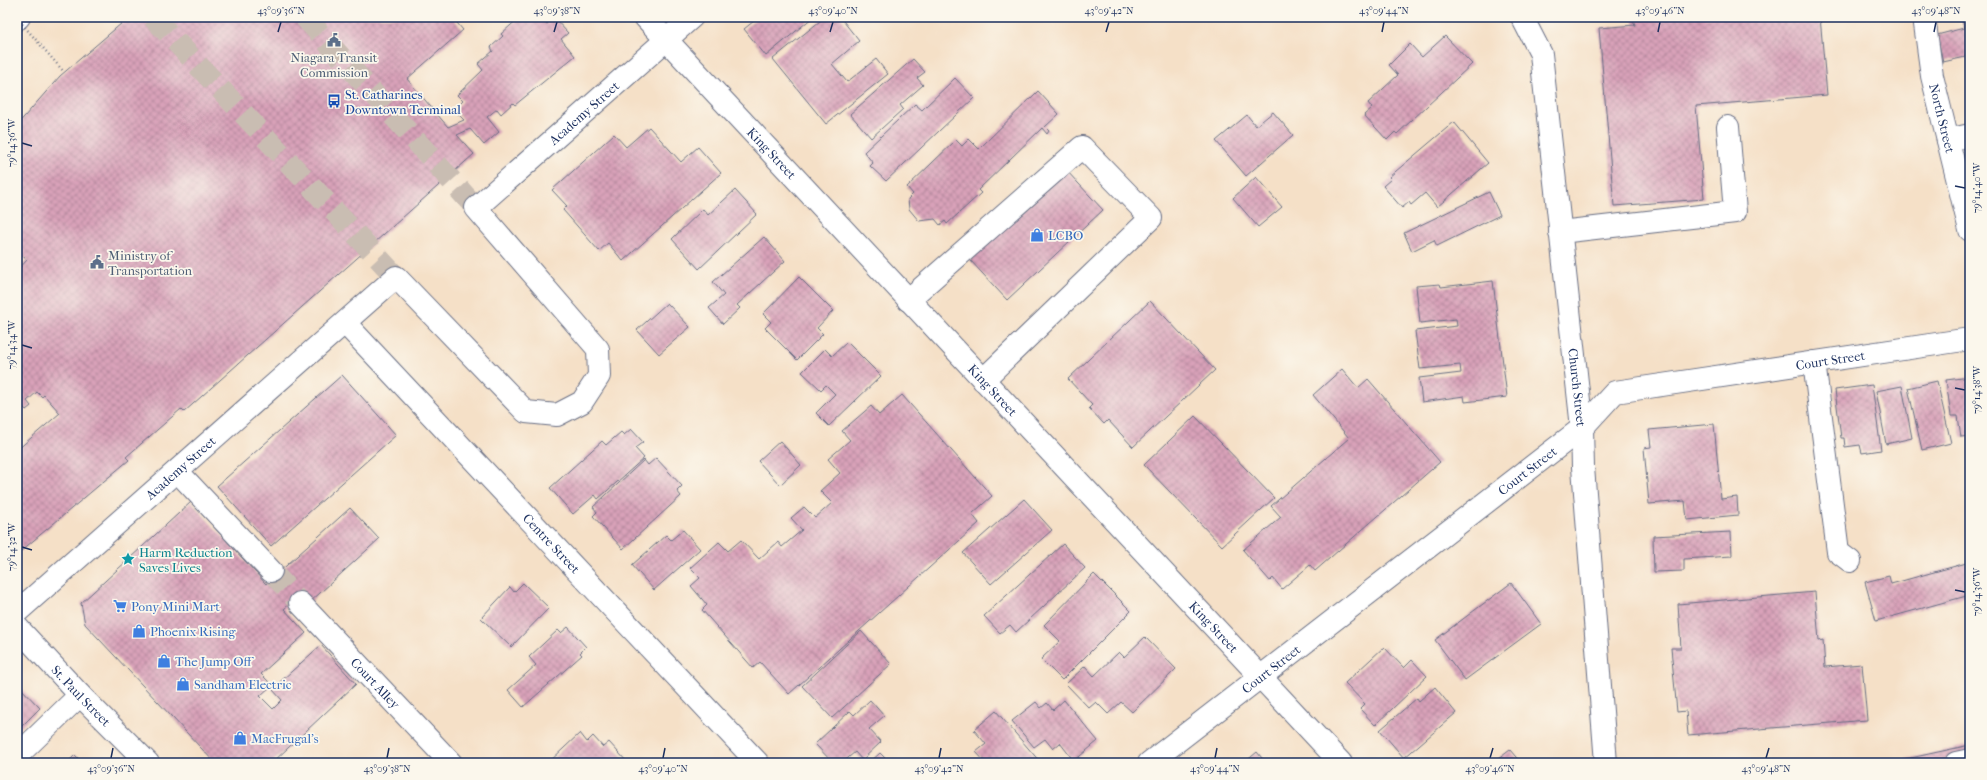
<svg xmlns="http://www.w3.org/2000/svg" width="1987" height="780" viewBox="0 0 1987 780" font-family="'IM FELL French Canon',serif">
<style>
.building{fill:url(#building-cross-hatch)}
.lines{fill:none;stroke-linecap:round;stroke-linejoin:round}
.minor-tunnel{stroke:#c9bdb2;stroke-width:22;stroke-dasharray:22 11;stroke-linecap:butt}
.minor-casing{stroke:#676d83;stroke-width:24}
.major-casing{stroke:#676d83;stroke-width:24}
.minor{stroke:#fff;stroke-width:22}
.major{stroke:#fff;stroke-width:22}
.path-bridge{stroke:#676d83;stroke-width:2.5;stroke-dasharray:1 3;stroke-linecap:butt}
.ticks{fill:none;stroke:#1b2f5e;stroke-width:1.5}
.labels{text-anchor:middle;stroke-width:3.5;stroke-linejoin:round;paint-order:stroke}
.service-label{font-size:13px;fill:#4e5e75;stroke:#fbf7ec}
.transit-label{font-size:13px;fill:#164399;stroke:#fbf7ec;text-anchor:start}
.street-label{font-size:13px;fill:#1b2f5e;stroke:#fbf7ec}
.shop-label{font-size:13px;fill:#366cbe;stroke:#fbf7ec;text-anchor:start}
.culture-label{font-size:13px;fill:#0d838f;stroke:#fbf7ec;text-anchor:start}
.neatline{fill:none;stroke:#1b2f5e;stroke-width:1.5}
.ticks-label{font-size:10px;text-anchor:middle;fill:#1b2f5e}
</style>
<defs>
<pattern id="building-cross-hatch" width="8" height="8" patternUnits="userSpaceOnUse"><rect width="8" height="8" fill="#d9a2b9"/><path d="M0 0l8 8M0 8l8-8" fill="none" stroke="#af849a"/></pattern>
</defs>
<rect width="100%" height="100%" fill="#fbf7ec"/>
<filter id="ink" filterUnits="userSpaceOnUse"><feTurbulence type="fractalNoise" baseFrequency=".025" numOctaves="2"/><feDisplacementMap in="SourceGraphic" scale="8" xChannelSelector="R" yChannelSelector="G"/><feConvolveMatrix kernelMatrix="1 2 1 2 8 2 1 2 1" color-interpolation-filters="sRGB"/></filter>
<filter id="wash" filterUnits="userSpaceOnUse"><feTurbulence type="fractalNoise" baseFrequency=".012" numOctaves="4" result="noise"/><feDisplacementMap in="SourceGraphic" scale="16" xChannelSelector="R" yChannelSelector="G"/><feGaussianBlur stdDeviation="0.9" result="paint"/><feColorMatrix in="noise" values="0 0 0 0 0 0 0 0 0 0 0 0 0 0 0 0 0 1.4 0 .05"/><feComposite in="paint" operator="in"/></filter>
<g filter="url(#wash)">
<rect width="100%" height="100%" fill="#f5e0c7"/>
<g id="blocks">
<!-- building -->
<g class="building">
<path d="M129,17H452L463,30L407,79L448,127L464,120L454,110L463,101L457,95L483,70L478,64L493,51L491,47L503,36L501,34L520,17H541L547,24L554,18L568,33L561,39L575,56L515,105L513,103L501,114L497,109L487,117L499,132L484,145L470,129L457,135L474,154L184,412L181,409L126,457L129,460L21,551L17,546V450L60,413L44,395L42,397L37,392L27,401L31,406L26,410L17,400V271L27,260L17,251V125L60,76Z"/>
<path d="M759,17H813L766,56L744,29Z"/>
<path d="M825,17H840L859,41L832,64L847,82L876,59L888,74L826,124L773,59Z"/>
<path d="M1632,17H1820L1827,95L1696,106L1704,199L1614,206L1599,28L1635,25Z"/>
<path d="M1961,17H1970V56L1943,62L1937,35L1964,28Z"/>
<path d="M1445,36L1472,64L1397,134L1395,132L1387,140L1364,115L1372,108L1368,103L1398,75L1389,65L1410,44L1422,57Z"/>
<path d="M913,59L925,72L917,78L923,85L900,105L903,109L871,138L850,114Z"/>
<path d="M955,78L974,98L886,181L870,166L873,163L864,152L915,104L922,110Z"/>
<path d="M1038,91L1059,114L1045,127L1049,131L1047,134L1042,128L978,190L981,193L947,224L945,221L940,225L935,219L919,221L909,209L908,199L913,194L907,187L956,140L962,146L969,139L979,149Z"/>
<path d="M1273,112L1293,135L1246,176L1216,141L1247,115L1256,126Z"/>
<path d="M1454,122L1488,163L1437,207L1425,193L1411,205L1409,202L1402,208L1383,186L1391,179L1389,177Z"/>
<path d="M649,127L681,162L698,147L721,173L623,261L608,243L599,251L563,210L567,206L552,190L614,134L626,147Z"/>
<path d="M1066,170L1103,210L1007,300L970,260Z"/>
<path d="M1256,177L1282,207L1258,227L1233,198Z"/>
<path d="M735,190L757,214L699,269L672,239L703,209L708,215Z"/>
<path d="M1489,192L1500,215L1437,246L1434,240L1412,251L1404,233Z"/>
<path d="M764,237L785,261L737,305L740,308L723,324L709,308L724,295L713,282Z"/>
<path d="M799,277L833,311L817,328L823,334L797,360L765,328L771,322L763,314Z"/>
<path d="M1493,281L1507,397L1465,402L1464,396L1422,402L1419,378L1461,373L1460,365L1420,369L1415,331L1457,326L1456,319L1420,323L1416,286L1440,284L1441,287Z"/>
<path d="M1150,301L1215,370L1133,447L1108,420L1104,424L1089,408L1092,405L1068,379Z"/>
<path d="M667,303L690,327L659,354L637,330Z"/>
<path d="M847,342L881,376L829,426L816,413L835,394L826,385L821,390L802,372L825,349L832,356Z"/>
<path d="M1342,369L1358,388L1368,379L1440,462L1315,571L1310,565L1282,589L1273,578L1270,581L1243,550L1281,517L1271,506L1349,438L1313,395Z"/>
<path d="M342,375L396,435L271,546L217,486Z"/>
<path d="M1970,377V436L1961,437L1958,416H1951L1946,380Z"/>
<path d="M1937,381L1951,443L1922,450L1908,388Z"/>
<path d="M1872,385L1881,450L1862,453L1860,445L1845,447L1844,438H1841L1835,390Z"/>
<path d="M1902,386L1912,438L1886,444L1876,391Z"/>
<path d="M902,395L992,496L972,514L979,523L789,694L760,662L753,668L702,610L707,605L691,586L700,578L690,568L719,542L728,551L741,540L759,559L778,542L782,547L802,530L791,518L804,507L815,518L832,503L820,491L840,473L828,459L850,440L842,431L871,406L879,415Z"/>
<path d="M1195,416L1274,498L1222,546L1144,465Z"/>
<path d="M1714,424L1721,499L1737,497L1738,515L1687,520L1685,501L1649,504L1644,448L1651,447L1649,430Z"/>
<path d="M631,429L643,442L635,448L644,458L598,499L595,495L573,514L550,488L602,441L606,445L621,432L624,435Z"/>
<path d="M780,441L801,465L780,485L758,461Z"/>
<path d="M656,458L682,486L677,491L681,496L623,549L593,516L597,512L593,507L644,460L648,465Z"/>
<path d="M1024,499L1052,530L991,584L963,553Z"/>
<path d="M191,502L266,584L350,508L379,539L309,603L301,594L284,609L306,633L261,674L272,685L260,696L273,709L282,700L272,689L321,645L356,684L272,763H215L85,624L81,603Z"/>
<path d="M683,530L700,549L654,590L632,565L666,535L671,540Z"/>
<path d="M1731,532L1732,556L1684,559V571L1654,572L1653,536Z"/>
<path d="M1063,544L1085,568L1016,632L1010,625L1000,633L984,616Z"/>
<path d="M1970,562V595L1876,621L1865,582L1889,576L1891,584Z"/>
<path d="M1094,574L1131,611L1062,680L1041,659L1060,641L1044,625Z"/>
<path d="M523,583L549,608L511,647L481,618L510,587L514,592Z"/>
<path d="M1511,583L1541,624L1465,680L1435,640Z"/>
<path d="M1815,592L1819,641L1823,640L1825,667L1862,664L1867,720L1688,735L1686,711L1677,712L1671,648H1681L1678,604Z"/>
<path d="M568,627L586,647L580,653L582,655L523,707L508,690L536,665L529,657L558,630L561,633Z"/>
<path d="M861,631L891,664L832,718L802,686Z"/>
<path d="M1145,637L1176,669L1132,712L1121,702L1108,714L1096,702L1089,708L1066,684L1085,666L1094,676L1119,652L1124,657Z"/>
<path d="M1384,647L1404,668L1412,660L1427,676L1375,725L1360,709L1365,704L1345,683Z"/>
<path d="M17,684L40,708L17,731Z"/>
<path d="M1435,687L1456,713L1404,758L1380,730L1417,698L1419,701Z"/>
<path d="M870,700L884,716L869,729L881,742L862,760L855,752L842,763H833L815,744L850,711L854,715Z"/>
<path d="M1064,700L1098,741L1074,761L1060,743L1053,749L1045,739L1034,747L1012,721L1036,702L1041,708L1047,703L1053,710Z"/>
<path d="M996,711L1041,763H986L976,752L986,744L974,730Z"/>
<path d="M580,733L587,742L593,736L603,747L609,742L628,763H548Z"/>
<path d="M1970,745V763H1906V759Z"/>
<path d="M1510,750L1521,763H1493Z"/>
<path d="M1257,752L1266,763H1244Z"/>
<path d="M880,753L890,763H869Z"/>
<path d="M75,755L83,763H67Z"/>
</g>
</g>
</g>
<g filter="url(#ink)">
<use href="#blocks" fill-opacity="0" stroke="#676d83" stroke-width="1"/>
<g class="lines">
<!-- minor-tunnel -->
<g class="minor-tunnel">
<path d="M153,17L396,277"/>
<path d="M305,17L476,208"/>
<path d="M271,571L300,603"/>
</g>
<!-- minor casing -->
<g class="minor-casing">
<g id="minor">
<path id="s1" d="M645,17L1341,763"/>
<path id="s2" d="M1522,17L1541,54L1582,428L1583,467L1606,763"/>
<path id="s3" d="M1924,17L1932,76L1970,230"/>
<path d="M17,19L19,17"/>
<path d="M1948,140L1970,135"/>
<path d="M1560,232L1735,212L1728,127"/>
<path d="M908,300L1082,147L1151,218L983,380"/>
<path id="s4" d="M345,323L758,763"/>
<path d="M1814,362L1838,552L1850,561"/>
<path d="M177,471L271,571"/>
<path id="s5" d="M300,603L451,763"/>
<path id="s6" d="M17,612L396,277L526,412L557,415L582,402L599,376L598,349L476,208L692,17"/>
<path d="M17,756L80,695"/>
<path id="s7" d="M1149,763L1582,428L1615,392L1970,339"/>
<path d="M1956,763L1970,760"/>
</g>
</g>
<!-- major casing -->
<g class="major-casing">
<g id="major">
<path id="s8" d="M17,627L80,695L148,763"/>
</g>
</g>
<!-- minor -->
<use href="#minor" class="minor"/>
<!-- major -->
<use href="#major" class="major"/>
<!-- path-bridge -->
<path class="path-bridge" d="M17,18L64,72"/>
</g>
</g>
<!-- ticks -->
<path class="ticks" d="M278,32L281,22M554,32L557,22M830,32L833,22M1106,32L1109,22M1382,32L1384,22M1658,32L1660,22M1934,32L1936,22M22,143L32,146M1955,186L1965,188M22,345L32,348M1955,388L1965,390M22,547L32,550M1955,590L1965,592M111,758L113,748M387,758L389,748M663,758L665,748M939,758L941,748M1215,758L1217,748M1490,758L1493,748M1766,758L1769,748"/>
<!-- icons -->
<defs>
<g id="civic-bare" transform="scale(1.08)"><path d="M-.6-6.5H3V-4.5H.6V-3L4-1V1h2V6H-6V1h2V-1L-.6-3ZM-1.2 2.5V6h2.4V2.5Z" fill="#5c6f8a" stroke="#fbf7ec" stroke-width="2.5" paint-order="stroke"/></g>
<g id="bus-bare" transform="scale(1.08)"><path d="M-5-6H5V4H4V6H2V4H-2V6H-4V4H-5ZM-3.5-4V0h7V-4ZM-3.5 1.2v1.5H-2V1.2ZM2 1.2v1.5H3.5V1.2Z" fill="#1a4fb4" stroke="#fbf7ec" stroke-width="2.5" paint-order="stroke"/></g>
<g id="shop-bare" transform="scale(1.08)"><path d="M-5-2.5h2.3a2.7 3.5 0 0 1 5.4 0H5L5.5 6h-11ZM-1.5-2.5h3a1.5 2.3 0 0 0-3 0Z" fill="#3f7fe0" stroke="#fbf7ec" stroke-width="2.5" paint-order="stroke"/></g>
<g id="sight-bare" transform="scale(1.08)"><path d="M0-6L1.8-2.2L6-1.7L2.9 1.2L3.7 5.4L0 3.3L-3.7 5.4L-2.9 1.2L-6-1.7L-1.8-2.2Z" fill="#0f9aa8" stroke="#fbf7ec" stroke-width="2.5" paint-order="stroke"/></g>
<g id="supermarket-bare" transform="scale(1.08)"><path d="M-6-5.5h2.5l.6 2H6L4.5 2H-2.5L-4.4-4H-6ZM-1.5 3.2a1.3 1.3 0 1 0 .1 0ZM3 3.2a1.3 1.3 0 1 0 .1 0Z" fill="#3f7fe0" stroke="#fbf7ec" stroke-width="2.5" paint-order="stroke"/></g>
</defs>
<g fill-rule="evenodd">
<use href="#civic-bare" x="334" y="40"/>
<use href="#bus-bare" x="334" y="101"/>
<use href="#shop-bare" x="1037" y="235"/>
<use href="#civic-bare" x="97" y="262"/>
<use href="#sight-bare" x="128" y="559"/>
<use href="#supermarket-bare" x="120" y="606"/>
<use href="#shop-bare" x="139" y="631"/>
<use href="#shop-bare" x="164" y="661"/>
<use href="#shop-bare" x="183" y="684"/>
<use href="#shop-bare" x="240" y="738"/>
</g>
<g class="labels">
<!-- service labels -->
<g class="service-label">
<text x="334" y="62">Niagara Transit<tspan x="334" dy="15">Commission</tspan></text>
<text x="108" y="260" text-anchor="start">Ministry of<tspan x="108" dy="15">Transportation</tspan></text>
</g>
<!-- transit labels -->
<g class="transit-label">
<text x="345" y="99">St. Catharines<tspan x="345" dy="15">Downtown Terminal</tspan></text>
</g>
<!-- street labels -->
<g class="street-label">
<text dy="5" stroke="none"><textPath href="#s6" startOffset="1141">Academy Street</textPath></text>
<text dy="5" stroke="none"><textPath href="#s3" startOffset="103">North Street</textPath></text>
<text dy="5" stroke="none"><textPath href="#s1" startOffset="186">King Street</textPath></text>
<text dy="5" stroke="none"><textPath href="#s7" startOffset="814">Court Street</textPath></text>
<text dy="5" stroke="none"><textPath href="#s2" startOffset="377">Church Street</textPath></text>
<text dy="5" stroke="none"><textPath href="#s1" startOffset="510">King Street</textPath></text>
<text dy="5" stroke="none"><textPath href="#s6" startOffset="218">Academy Street</textPath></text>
<text dy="5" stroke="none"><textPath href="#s7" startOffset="478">Court Street</textPath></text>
<text dy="5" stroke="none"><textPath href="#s4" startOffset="302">Centre Street</textPath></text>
<text dy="5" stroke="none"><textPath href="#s1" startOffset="834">King Street</textPath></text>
<text dy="5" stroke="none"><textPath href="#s7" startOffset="154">Court Street</textPath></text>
<text dy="5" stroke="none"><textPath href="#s5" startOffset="110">Court Alley</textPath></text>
<text dy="5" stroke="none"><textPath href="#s8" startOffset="94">St. Paul Street</textPath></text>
</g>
<!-- shop labels -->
<g class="shop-label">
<text x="1048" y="240">LCBO</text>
<text x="131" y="611">Pony Mini Mart</text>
<text x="150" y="636">Phoenix Rising</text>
<text x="175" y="666">The Jump Off</text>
<text x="194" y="689">Sandham Electric</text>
<text x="251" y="743">MacFrugal's</text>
</g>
<!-- culture labels -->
<g class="culture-label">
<text x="139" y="557">Harm Reduction<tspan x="139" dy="15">Saves Lives</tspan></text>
</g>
</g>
<!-- margin -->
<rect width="1987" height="780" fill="none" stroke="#fbf7ec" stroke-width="44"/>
<rect x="22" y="22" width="1943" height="736" class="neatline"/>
<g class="ticks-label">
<text x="281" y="14">43°09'36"N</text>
<text x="557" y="14">43°09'38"N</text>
<text x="833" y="14">43°09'40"N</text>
<text x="1109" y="14">43°09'42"N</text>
<text x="1384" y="14">43°09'44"N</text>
<text x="1660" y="14">43°09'46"N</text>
<text x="1936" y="14">43°09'48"N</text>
<text transform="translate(11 143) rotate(-90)" y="4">79°14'36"W</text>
<text transform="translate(1976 188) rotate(-90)" y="4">79°14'40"W</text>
<text transform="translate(11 345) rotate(-90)" y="4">79°14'34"W</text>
<text transform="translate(1976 390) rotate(-90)" y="4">79°14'38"W</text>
<text transform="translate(11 547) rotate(-90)" y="4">79°14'32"W</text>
<text transform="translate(1976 592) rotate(-90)" y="4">79°14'36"W</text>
<text x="111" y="772">43°09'36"N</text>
<text x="387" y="772">43°09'38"N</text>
<text x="663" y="772">43°09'40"N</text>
<text x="939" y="772">43°09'42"N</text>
<text x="1215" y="772">43°09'44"N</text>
<text x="1490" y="772">43°09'46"N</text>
<text x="1766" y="772">43°09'48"N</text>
</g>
</svg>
